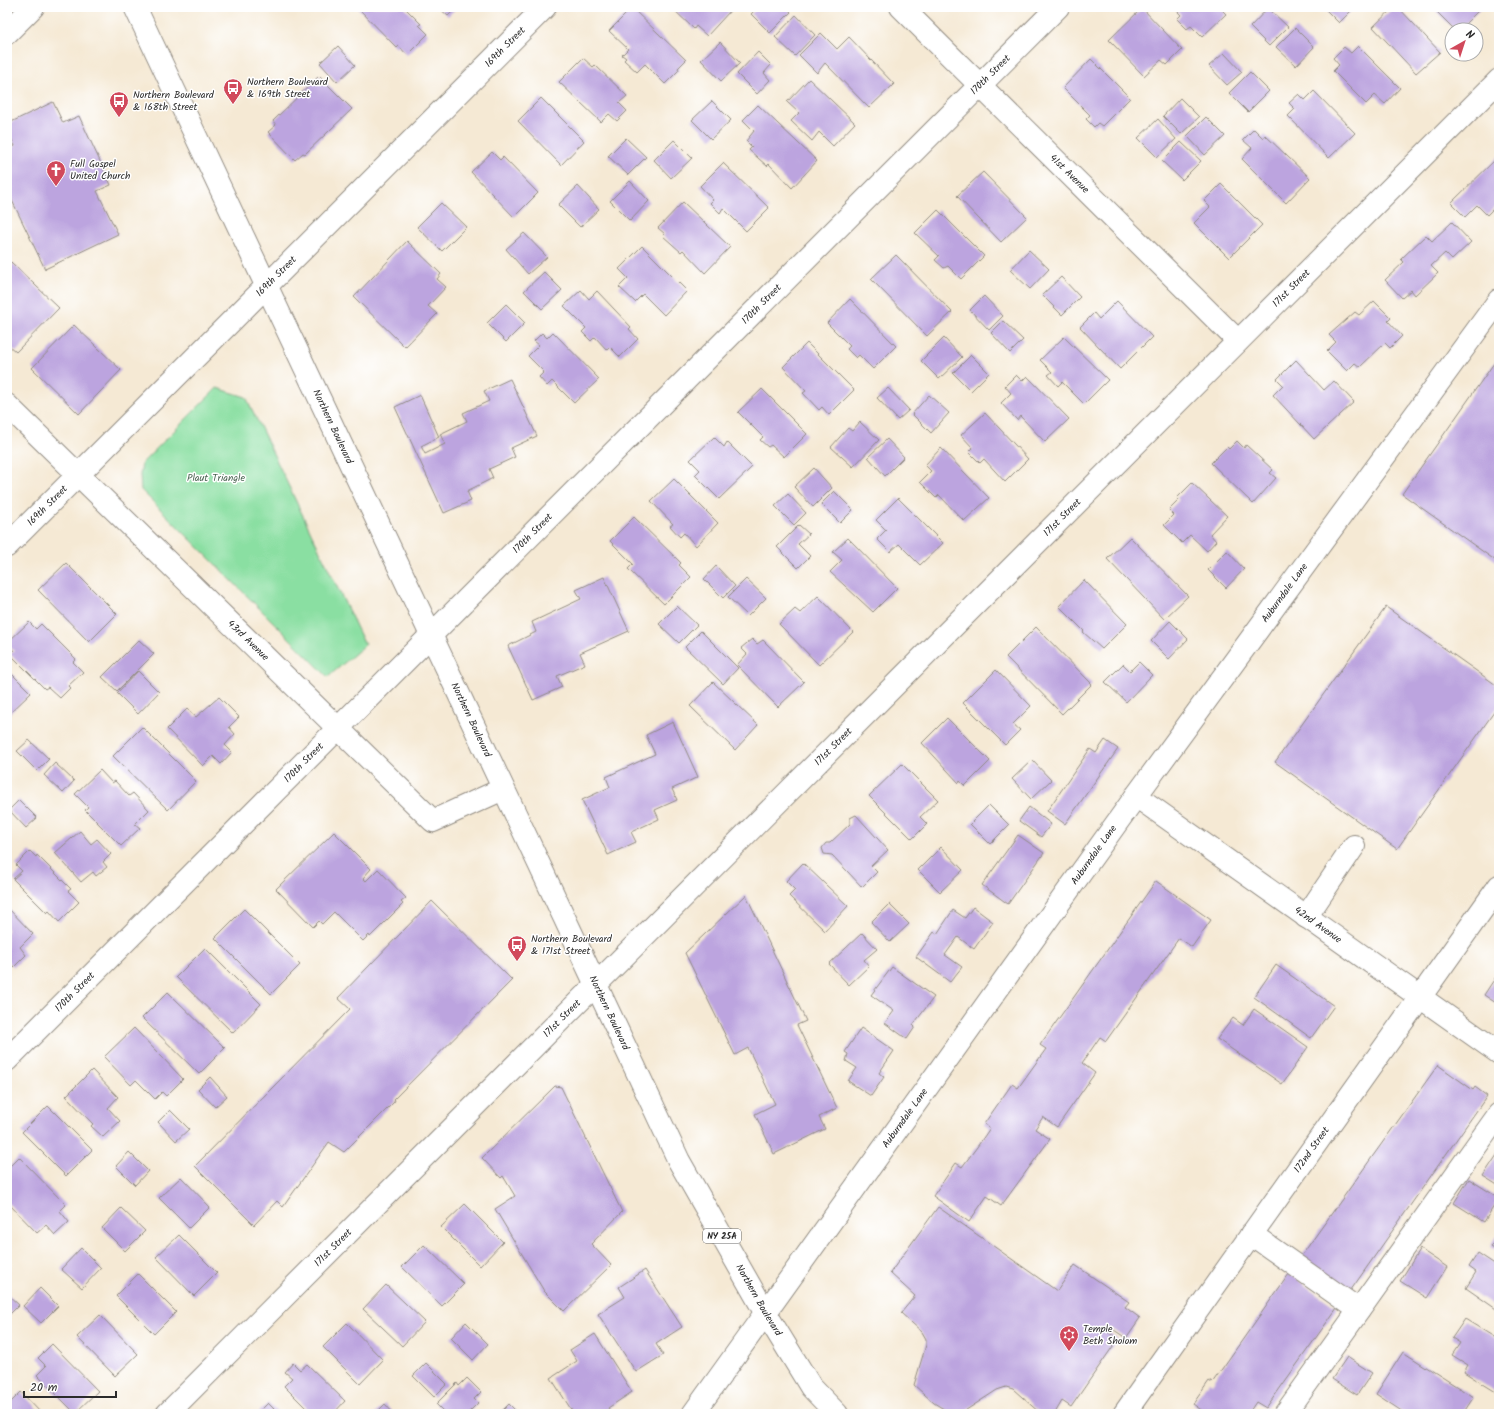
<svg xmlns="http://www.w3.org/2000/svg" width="1506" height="1421" viewBox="0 0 1506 1421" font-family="Kalam,sans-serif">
  <rect width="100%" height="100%" fill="#fff"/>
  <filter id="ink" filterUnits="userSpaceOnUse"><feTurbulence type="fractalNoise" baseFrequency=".025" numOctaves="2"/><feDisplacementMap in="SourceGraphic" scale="8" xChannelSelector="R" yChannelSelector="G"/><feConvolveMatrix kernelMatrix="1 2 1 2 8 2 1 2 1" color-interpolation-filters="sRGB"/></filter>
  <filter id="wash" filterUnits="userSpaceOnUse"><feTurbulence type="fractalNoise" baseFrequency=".012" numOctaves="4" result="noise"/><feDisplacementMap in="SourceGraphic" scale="16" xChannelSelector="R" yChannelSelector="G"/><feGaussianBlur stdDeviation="0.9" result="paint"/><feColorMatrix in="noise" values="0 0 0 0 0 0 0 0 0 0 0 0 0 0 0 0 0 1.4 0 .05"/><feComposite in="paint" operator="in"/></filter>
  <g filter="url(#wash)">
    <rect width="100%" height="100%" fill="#f5e9d4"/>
    <path fill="#8adfa2" stroke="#5a8566" d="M217,388l29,9 119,248 -37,32 -187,-187 -1,-15 2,-12z"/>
    <g id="blocks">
      <path fill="#bca4df" d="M357,7h47l17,17 -2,1 9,9 -21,21 -8,-9 -2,2z
        M438,7h19l-9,9z
        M671,7h55l4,4 -23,25 -11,-10 -2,3z
        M758,7h28l5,5 -21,21 -19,-19z
        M1173,7h46l7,7 -24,23 -11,-11 -4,3 -10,-10 4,-4z
        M1323,7h32l-16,16z
        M1394,7h4l42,45 -24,21 -43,-46z
        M1432,7h50l-23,23h-4z
        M632,8l54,52 -8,8 1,2 -14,14 -20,-20 -8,8 -13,-12 2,-2 -4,-3 6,-6 -19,-18z
        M1142,8l40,42 -15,15 -6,-5 -17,16 -35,-36z
        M1268,8l20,19 -19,19 -19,-19z
        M796,15l19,20 -20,21 -20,-19z
        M1295,28l19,19 -18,19 -20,-19z
        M821,33l16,16 12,-12 45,47 -25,24 -44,-45 -8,10 -18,-18z
        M720,42l20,21 -19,18 -20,-21z
        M338,46l17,19 -18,17 -17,-19z
        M1358,46l42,42 -15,16 -10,-9 -9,9 -33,-33 6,-6 -6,-7 11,-11 7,6z
        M758,52l13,13 -7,8 6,7 -13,14 -20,-20z
        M1224,53l18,19 -15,13 -18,-19z
        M583,58l10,9 2,-2 32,31 -8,7 8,8 -10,10 -8,-7 -8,8 -42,-40z
        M1091,59l39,39 -28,28 -4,-3 -4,4 -8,-8 4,-4 -27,-27z
        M1250,72l19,19 -21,21 -19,-19z
        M319,76l33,33 -47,45 -2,-1 -8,7 -27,-28 8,-7 -3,-4z
        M809,79l46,44 -22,23 -14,-14 -7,9 -21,-20 8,-8 -12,-11z
        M1314,91l41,42 -26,25 -41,-42 7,-7 -6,-6 10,-9 6,6z
        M541,98l43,43 -23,24 -43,-44z
        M1180,98l19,19 -18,17 -18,-18z
        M712,101l19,19 -20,19 -19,-19z
        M53,102l10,21 16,-7 32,69 -14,6 21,43 -73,35 -38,-79v-40l8,-4 -8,-16v-6z
        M758,105l59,56 -25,27 -23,-24 -2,2 -18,-16 3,-3 -6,-6 8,-10 -11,-11z
        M1206,117l19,19 -20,19 -18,-19z
        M1158,119l18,20 -19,18 -19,-19z
        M1254,129l9,9 2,-3 45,43 -24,25 -44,-44 10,-11 -9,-8z
        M626,138l20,19 -18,18 -20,-19z
        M674,140l18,18 -21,20 -17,-18z
        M1181,142l20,19 -19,19 -20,-19z
        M492,152l8,8 3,-3 35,36 -24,24 -43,-45z
        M1499,156v47l-12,12 -10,-10 -12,12 -14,-14z
        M723,163l46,45 -23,23 -23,-23 -3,5 -10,-10 3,-3 -13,-14z
        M983,172l44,45 -26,25 -44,-46z
        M630,181l19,20 -19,20 -20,-20z
        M1221,184l41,41 -33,33 -35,-35 16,-16 -6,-6z
        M578,186l21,23 -19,18 -22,-22z
        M683,202l47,45 -25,26 -22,-23 -2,2 -18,-16 2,-2 -7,-6z
        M441,203l25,24 -24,24 -25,-24z
        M938,210l46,46 -23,23 -13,-13 -4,2 -9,-8 4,-4 -24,-23z
        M1452,222l19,20 -19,18 -7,-7 -14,13 7,7 -23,22 -4,-5 -9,8 -17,-18 19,-18 -3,-3 25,-24 6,6z
        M524,233l23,24 -19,17 -22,-25z
        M407,241l34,33 -4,5 9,8 -18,19 9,8 -32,33 -51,-50z
        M642,246l45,45 -23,24 -21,-21 -8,8 -16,-15 9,-9 -9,-9z
        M1029,250l20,19 -19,20 -20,-19z
        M896,255l56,57 -25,24 -56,-57z
        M11,262l48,46 -43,44 -9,-8v-77z
        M544,272l18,18 -20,19 -18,-18z
        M1061,277l19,20 -18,18 -20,-20z
        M581,290l8,9 8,-8 34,36 -2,2 9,10 -18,18 -10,-10 -3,3 -12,-13 -4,4 -9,-9 4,-4 -22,-22z
        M984,296l19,20 -14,14 -19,-20z
        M850,299l46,47 -23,23 -14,-14 -3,3 -9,-9 3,-3 -23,-23z
        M1117,301l35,36 -32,32 -40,-42 14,-14 5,6z
        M1374,301l17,17 -3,3 14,15 -12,12 -5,-5 -25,24 -5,-4 -8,8 -20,-20 9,-9 -7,-7 26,-23 4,3z
        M506,304l19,19 -19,19 -19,-19z
        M1003,321l20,19 -13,13 -19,-20z
        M74,325l47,45 -42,44 -47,-46z
        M553,332l46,47 -25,24 -22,-22 -5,5 -8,-9 5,-5 -16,-16 11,-11 -5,-4 8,-8 5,5z
        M1064,337l44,43 -24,24 -22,-22 -4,4 -10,-11 4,-3 -12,-12z
        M944,338l18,19 -23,22 -18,-18z
        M807,343l47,47 -25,25 -7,-8 -3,3 -16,-17 3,-2 -23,-24z
        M971,355l18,18 -18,18 -18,-18z
        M1499,356v207l-97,-69z
        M1296,360l28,30 10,-9 20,21 -40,37 -41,-44 10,-10 -6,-6z
        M1016,375l6,6 5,-5 42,43 -24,23 -25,-26 -3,4 -16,-17 10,-10 -6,-7z
        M510,379l27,57 -26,12 4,9 -26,12 4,9 -26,13 4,10 -27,12 -49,-106 25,-12 19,42 -18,9 4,8 20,-10 -5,-10 27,-13 -4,-8 26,-12 -5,-10z
        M888,388l21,22 -11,10 -21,-22z
        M762,389l45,45 -23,23 -13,-12 -3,2 -8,-7 3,-3 -25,-25z
        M929,395l20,18 -18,20 -19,-19z
        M985,413l43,46 -23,23 -21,-23 -4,4 -11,-11 4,-4 -12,-13z
        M860,422l19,18 -26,27 -22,-20 17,-19 4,3z
        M714,437l10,10 3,-5 25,25 -33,32 -24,-24 5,-5 -10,-10z
        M887,439l17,18 -19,19 -17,-19z
        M1237,441l7,7 2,-3 27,25 -3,3 6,5 -23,26 -42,-41 16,-16 2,2z
        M941,448l48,50 -25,23 -25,-26 -3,3 -16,-16 11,-11 -6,-6z
        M814,468l18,20 -19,19 -19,-20z
        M674,479l44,44 -22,23 -12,-13 -4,4 -10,-11 3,-2 -22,-23z
        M1192,483l35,33 -17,18 6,7 -9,10 -17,-16 -8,8 -18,-18 10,-10 -5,-5 10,-10 -2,-2z
        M834,491l19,19 -13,13 -19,-19z
        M788,494l18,19 -12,12 -19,-19z
        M898,498l45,45 -23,22 -21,-21 -9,8 -13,-13 9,-9 -10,-10z
        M634,517l47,46 -2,2 12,12 -27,27 -36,-35 5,-5 -23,-23z
        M799,525l10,9 -11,10 12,12 -12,12 -21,-21z
        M1130,537l58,59 -24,23 -57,-60z
        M848,538l49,50 -24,24 -43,-40 12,-12 -9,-8z
        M1227,551l17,18 -18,19 -18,-18z
        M66,563l51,51 -28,28 -51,-52z
        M716,566l19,20 -12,12 -19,-19z
        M604,577l25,54 -49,22 5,11 -28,12 5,11 -29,13 -25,-54 28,-14 -4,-10 49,-23 -5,-9z
        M746,579l20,19 -18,18 -20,-19z
        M1084,580l43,44 -25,25 -19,-17 1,-1 -25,-25z
        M818,596l35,36 -34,33 -40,-41 16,-15 5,4z
        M677,606l20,19 -18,18 -20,-19z
        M1386,607l113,80v18l-102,144 -122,-87z
        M1170,621l18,18 -19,20 -18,-18z
        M29,622l7,7 5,-5 35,35 -3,3 10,10 -15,14 2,2 -10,10 -12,-11 -3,2 -35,-35 4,-3 -7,-8z
        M1036,627l56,57 -30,30 -56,-57z
        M701,631l37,37 -15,16 -38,-37z
        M752,639l5,5 6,-4 41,42 -26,25 -41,-42 10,-11 -6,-6z
        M139,640l15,14 -37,37 -15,-14z
        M1139,662l13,13 -26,27 -21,-20 18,-18 7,7z
        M7,669l24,24 -24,23z
        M996,670l35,36 -18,18 7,6 -15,15 -42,-42z
        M138,671l21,21 -21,22 -21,-21z
        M713,682l45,43 -23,25 -45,-44z
        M219,697l20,20 -10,10 6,7 -10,11 7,7 -11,12 -8,-8 -10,10 -36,-37 20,-20 9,8z
        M947,718l43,43 -25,25 -5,-5 -1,2 -37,-40z
        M673,722l25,55 -26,12 5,11 -22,10 4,9 -28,13 5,10 -28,13 -26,-55 28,-13 -4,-10 49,-23 -9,-19z
        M142,727l54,54 -28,29 -55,-54z
        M29,740l20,19 -12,12 -20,-20z
        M1105,740l13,9 -53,75 -18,-13 43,-62 6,4z
        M1032,760l19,20 -20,19 -19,-20z
        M55,763l19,18 -11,12 -19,-18z
        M902,764l36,36 -18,17 7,7 -15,15 -43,-43z
        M100,770l12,13 3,-2 14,15 4,-3 16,17 -14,14 5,4 -19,18 -36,-36 3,-3 -13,-13z
        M19,800l18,18 -11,10 -17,-18z
        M989,805l20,20 -19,19 -20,-20z
        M1029,807l22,17 -10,13 -22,-16z
        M856,815l32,35 -17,16 6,6 -15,15 -30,-32 -8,-1 -2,-6 4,-5h4l20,-19v-6z
        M80,831l11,13 6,-5 14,15 -8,8 4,5 -11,9 -3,-4 -12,10 -26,-29z
        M334,832l37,37 -8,9 3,3 12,-12 28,29 -5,4 2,2 -33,33 -1,-2 -6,6 -29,-29 -12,12 -3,-3 -6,6 -37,-38z
        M1018,835l26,18 -36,51 -26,-19z
        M941,847l22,23 -23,22 -22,-22z
        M30,851l6,6 1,-2 34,34 -3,2 11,11 -20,20 -10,-11 -2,2 -34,-34 9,-8 -6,-6z
        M803,863l45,43 -23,25 -36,-35 6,-6 -9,-9z
        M1156,881l55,39 -19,27 -13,-9 -73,103 -6,-4 -18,26 13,10 -38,54 -14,-10 -8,12 15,10 -49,67 -14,-10 -18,26 -36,-26 23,-33 6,4 15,-20 13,-19 -6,-4 28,-40 6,4 15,-21 13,-18 -6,-4z
        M746,895l60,126 -9,4 40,83 -18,9 6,12 -51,25 -19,-40 20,-10 -27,-56 -13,7 -50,-102z
        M432,901l80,79 -118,119 1,1 -1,2 -50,50 -15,-10 -46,65 -6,-6 -23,24 -59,-59 155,-157 -12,-11z
        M889,904l20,20 -19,18 -19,-20z
        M7,907l26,27 -13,13 6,8 -12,12 -7,-7z
        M973,907l20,15 -19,27 -16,-12 -13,18 17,12 -12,15 -34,-25 18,-25 3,2 16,-24 12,8z
        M244,909l56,56 -29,29 -56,-56z
        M862,933l15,16 -13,11 5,6 -20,19 -20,-21z
        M205,948l56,56 -28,29 -57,-56z
        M1276,965l58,41 -23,32 -57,-41z
        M892,967l42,30 -21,28 2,2 -8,12 -22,-16 9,-12 -23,-16z
        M1499,972v33l-15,-10z
        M168,992l57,56 -26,26 -57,-56z
        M1254,1009l54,38 -26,37 -65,-45 16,-21 10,7z
        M134,1028l49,51 -17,17 -4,-4 -7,7 -19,-19 -5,5 -27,-28z
        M861,1028l33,23 -15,22 5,4 -13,19 -23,-15 9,-13 -11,-7 2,-7 -3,-2z
        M1438,1065l35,25 2,-3 12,9 -141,201 -49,-35z
        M92,1070l26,27 -10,11 12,13 -17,16 -12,-11 2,-2 -27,-28z
        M210,1077l17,19 -12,11 -17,-18z
        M555,1086l6,1 61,125 -31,32 20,21 -47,46 -20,-20 -49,-82 20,-13 -12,-20 -2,2 -19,-20z
        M48,1106l44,44 -26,26 -44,-44z
        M170,1110l19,19 -13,12 -18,-19z
        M129,1152l19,19 -13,14 -19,-19z
        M1499,1152v34l-16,-10z
        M19,1157l47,48 -6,6 9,11 -14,13 -9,-10 -9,8 -30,-31v-33z
        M181,1177l29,30 -21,21 -30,-30z
        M1469,1179l30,19 -15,24 -30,-19z
        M465,1204l38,38 -23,24 -39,-39z
        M938,1207l119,84 18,-26 54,37 -4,5 15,11 -14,20 -15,-10 -3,4 10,7 -47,68 -9,-6 -7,12 -14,1 -28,-25 -7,-2 -9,3 -37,24h-8l-18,-11 -20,-18 12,-40v-6l-4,-7 -21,-19 14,-17 -25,-23z
        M121,1208l24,23 -20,20 -23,-23z
        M1499,1234v18l-8,-5z
        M179,1235l38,38 -23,23 -38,-39z
        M424,1245l40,39 -22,22 -40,-39z
        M81,1248l20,20 -19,20 -21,-19z
        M1420,1249l27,18 -20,31 -27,-17z
        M1478,1253l21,14v44l-33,-23 10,-16 -7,-5z
        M645,1270l37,57 -26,17 7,11 -27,17 -38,-58 27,-17 -6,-10z
        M138,1274l38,38 -22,22 -38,-38z
        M1289,1274l48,34 -71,100 -10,-6 -6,9 5,3h-48l-14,-10 16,-23 3,2z
        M386,1285l39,37 -23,24 -39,-37z
        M40,1288l18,18 -17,17 -18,-17z
        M7,1294l12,11 -12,12z
        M100,1315l38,39 -23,22 -38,-39z
        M1465,1319l34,21v47l-3,5 -32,-20 4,-7 -16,-10 8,-12 -8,-5z
        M466,1322l22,22 -15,16 -22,-22z
        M347,1323l36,37 -23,24 -37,-37z
        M595,1334l37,58 -24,16 4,6h-38l-23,-36 26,-17 -7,-11z
        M52,1344l46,47 -23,22 -38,-38 9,-9 -8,-8z
        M1403,1352l70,45 -11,17h-56l-30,-20z
        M1347,1357l25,16 -15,22 -25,-16z
        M293,1363l7,7 7,-6 38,37 -12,13h-21l-28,-28 8,-8 -7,-6z
        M426,1363l21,21 -13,13 -21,-21z
        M467,1378l14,14 -7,7 4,4 -11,11h-21l-10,-10 21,-21 2,3z
        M21,1392l21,22h-35v-8z
        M268,1403l11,11h-22z
        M385,1404l9,10h-19z
        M509,1404l10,10h-20z"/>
    </g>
  </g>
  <g filter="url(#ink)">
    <use href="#blocks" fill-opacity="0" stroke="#908a80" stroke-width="1"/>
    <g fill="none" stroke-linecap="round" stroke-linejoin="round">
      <defs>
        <g id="minor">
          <path id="s1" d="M901,7l337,334"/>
          <path d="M7,33l26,-26"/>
          <path id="s2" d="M7,405l426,416 70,-32"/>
          <path id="s3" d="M7,546l538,-539"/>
          <path id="s4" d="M1136,796l363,257"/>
          <path d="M1306,917l48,-71"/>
          <path id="s5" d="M7,1060l1051,-1053"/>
          <path d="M1251,1234l108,76"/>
          <path id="s6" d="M167,1414l1332,-1334"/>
          <path id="s7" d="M693,1414l443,-618 363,-496"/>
          <path id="s8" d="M1124,1414l375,-528"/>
          <path d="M1285,1414l214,-300"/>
        </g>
        <g id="major">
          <path id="s9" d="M135,7l544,1154 86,151 46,75 26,27"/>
        </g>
      </defs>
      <use href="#minor" stroke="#908a80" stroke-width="24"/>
      <use href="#major" stroke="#908a80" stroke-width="24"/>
      <use href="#minor" stroke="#fff" stroke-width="22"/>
      <use href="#major" stroke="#fff" stroke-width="22"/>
    </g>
  </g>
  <defs>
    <symbol id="bus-pin" viewBox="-11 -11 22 30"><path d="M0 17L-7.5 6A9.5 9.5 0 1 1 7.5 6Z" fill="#d1495b" stroke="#fff"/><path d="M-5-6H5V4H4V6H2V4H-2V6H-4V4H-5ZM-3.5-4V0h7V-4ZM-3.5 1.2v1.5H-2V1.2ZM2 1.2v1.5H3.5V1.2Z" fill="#fff"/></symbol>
    <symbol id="church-pin" viewBox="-11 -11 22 30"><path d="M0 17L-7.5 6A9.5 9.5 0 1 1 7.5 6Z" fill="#d1495b" stroke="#fff"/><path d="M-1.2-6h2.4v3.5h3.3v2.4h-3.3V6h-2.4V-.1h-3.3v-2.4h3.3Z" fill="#fff"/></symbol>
    <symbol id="synagogue-pin" viewBox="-11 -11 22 30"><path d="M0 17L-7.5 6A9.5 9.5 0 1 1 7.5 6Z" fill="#d1495b" stroke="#fff"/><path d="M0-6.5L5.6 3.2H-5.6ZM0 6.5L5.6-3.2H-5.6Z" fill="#fff"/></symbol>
  </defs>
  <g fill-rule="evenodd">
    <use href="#bus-pin" x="222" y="77" width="22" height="30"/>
    <use href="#bus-pin" x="108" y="90" width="22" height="30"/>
    <use href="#church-pin" x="45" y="159" width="22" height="30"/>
    <use href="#bus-pin" x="506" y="934" width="22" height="30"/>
    <use href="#synagogue-pin" x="1058" y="1324" width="22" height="30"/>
  </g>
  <g text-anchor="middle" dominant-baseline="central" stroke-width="3" stroke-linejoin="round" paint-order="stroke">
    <rect fill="#fff" stroke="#6b6b6b" stroke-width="1" x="703" y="1229" width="38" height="14" rx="3"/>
    <g font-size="9" font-weight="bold" fill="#2b2b2b">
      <text x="722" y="1236">NY 25A</text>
    </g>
    <g font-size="10" fill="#2b2b2b" stroke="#fff">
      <text stroke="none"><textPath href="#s3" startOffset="705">169th Street</textPath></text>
      <text stroke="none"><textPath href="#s5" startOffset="1392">170th Street</textPath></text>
      <text stroke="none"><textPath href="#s1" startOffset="237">41st Avenue</textPath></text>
      <text stroke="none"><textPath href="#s3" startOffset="381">169th Street</textPath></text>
      <text stroke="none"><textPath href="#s6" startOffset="1591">171st Street</textPath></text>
      <text stroke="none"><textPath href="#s5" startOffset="1068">170th Street</textPath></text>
      <text stroke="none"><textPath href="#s9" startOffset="464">Northern Boulevard</textPath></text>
      <text stroke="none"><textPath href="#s3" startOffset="57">169th Street</textPath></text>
      <text stroke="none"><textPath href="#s6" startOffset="1267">171st Street</textPath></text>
      <text stroke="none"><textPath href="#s5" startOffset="744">170th Street</textPath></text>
      <text stroke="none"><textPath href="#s7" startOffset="1012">Auburndale Lane</textPath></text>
      <text stroke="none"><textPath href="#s2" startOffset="337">43rd Avenue</textPath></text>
      <text stroke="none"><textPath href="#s9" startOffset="788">Northern Boulevard</textPath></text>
      <text stroke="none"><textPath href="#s6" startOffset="943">171st Street</textPath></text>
      <text stroke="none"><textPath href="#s5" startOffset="420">170th Street</textPath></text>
      <text stroke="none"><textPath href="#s7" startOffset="688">Auburndale Lane</textPath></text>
      <text stroke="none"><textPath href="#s4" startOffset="223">42nd Avenue</textPath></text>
      <text stroke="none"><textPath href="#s5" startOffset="96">170th Street</textPath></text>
      <text stroke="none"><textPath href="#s9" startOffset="1112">Northern Boulevard</textPath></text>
      <text stroke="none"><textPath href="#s6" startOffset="559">171st Street</textPath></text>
      <text stroke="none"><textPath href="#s7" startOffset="364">Auburndale Lane</textPath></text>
      <text stroke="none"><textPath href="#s8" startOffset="324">172nd Street</textPath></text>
      <text stroke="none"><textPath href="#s6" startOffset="235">171st Street</textPath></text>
      <text stroke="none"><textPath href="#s9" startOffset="1436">Northern Boulevard</textPath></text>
    </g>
    <g font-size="10" fill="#2b2b2b" stroke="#fff" text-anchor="start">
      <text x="247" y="82">Northern Boulevard<tspan x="247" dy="12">&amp; 169th Street</tspan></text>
      <text x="133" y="95">Northern Boulevard<tspan x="133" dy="12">&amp; 168th Street</tspan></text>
      <text x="70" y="164">Full Gospel<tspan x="70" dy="12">United Church</tspan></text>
      <text x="531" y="939">Northern Boulevard<tspan x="531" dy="12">&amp; 171st Street</tspan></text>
      <text x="1083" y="1329">Temple<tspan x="1083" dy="12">Beth Sholom</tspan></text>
    </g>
    <g font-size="10" fill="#48614f" stroke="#fff">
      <text x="216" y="478">Plaut Triangle</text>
    </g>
  </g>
  <rect width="1506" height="1421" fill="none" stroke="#fff" stroke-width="24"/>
  <g transform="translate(1464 42) rotate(39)"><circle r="19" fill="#ffffff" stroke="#aaaaaa"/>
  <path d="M0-3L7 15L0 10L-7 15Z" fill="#d1495b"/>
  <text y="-6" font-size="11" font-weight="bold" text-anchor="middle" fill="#2b2b2b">N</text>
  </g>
  <path d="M24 1391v6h92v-6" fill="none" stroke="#2b2b2b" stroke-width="2"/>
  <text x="30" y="1391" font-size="12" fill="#2b2b2b" stroke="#ffffff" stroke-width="3" paint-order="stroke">20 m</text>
</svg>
